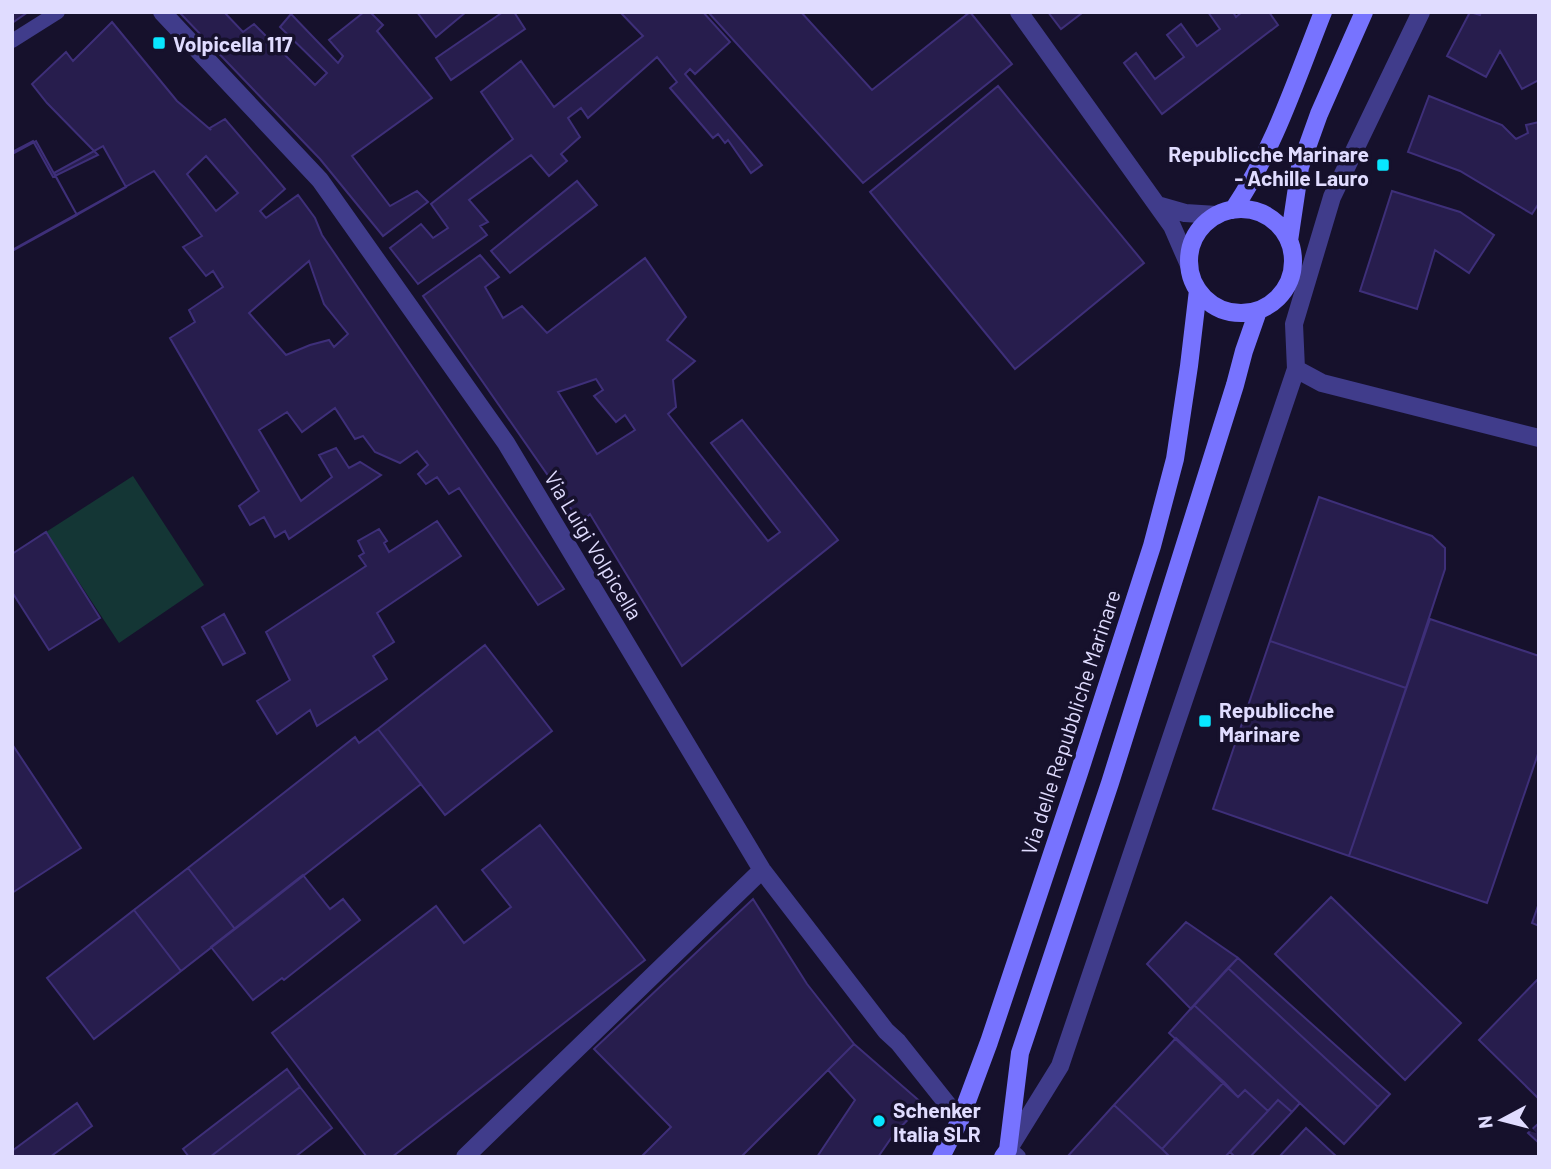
<svg xmlns="http://www.w3.org/2000/svg" width="1551" height="1169" viewBox="0 0 1551 1169" font-family="Barlow,sans-serif">
  <rect width="100%" height="100%" fill="#16112c"/>
  <path fill="#143635" d="M133,476l71,109 -85,58 -73,-111z"/>
  <path fill="#271d4d" stroke="#3e2f79" stroke-width="2" fill-rule="evenodd" d="M12,12h16l-16,11z
    M179,12h45l19,20 11,-8 61,61 12,-12 -47,-46 11,-13 47,49 5,-7 -14,-16 35,-28h6l13,13 -6,6 55,67 -80,58 38,50 27,-15 11,11 -45,34 -63,-77z
    M417,12h49l-30,25z
    M503,12h11l11,17 -74,51 -15,-22z
    M620,12h83l27,30 -35,32 -5,-5 -5,5 77,91 -11,8 -23,-33 -3,3 -7,-9 -5,4 -43,-50 7,-6 -20,-25 -69,61 -7,-10 -13,10 12,19 -19,17 6,7 -18,15 -18,-21 -62,45 19,22 -8,4 7,9 -69,49 -28,-36 31,-24 12,14 15,-10 -17,-24 82,-65 -32,-47 40,-31 33,46 89,-71z
    M708,12h93l71,78 98,-78 42,52 -149,119z
    M1048,12h34v1l-21,16z
    M1208,12h25l3,5 6,-5h27l9,13 -116,89 -38,-51 12,-10 19,26 29,-22 -17,-22 14,-11 16,22 23,-17z
    M1470,12l10,3 1,-3h56l2,4v64l-17,9 -22,-38 -14,26 -39,-21z
    M112,22l65,79 34,29 -1,-2 15,-9 60,70 -25,22 6,7 32,-23 17,23 7,17 242,354 -26,16 -79,-117 -10,6 -12,-17 -11,7 -8,-10 10,-9 -11,-14 -17,12 -25,-11 -12,-16 -8,3 -20,-31 -33,24 -15,-20 -28,18 42,71 31,-24 -13,-22 17,-7 13,20 11,-6 21,13 -92,64 -4,-8 -10,6 -11,-20 -14,8 -11,-19 20,-15 -89,-153 25,-16 -6,-12 34,-23 -10,-16 -7,5 -23,-29 19,-11 -48,-65 -142,79v-98l21,-11 20,36 45,-22 -51,-52 -15,-19 34,-32 7,9zM206,156l32,37 -22,18 -29,-37zM309,261l15,43 24,30 -14,13 -5,-7 -19,5 -24,10 -37,-42z
    M998,86l146,177 -129,106 -145,-177z
    M1429,96l73,29 14,14 12,-6 -2,-8 13,-3v81l-7,11 -72,-43 -52,-19z
    M36,141l41,74 -65,36v-97z
    M103,146l23,41 -49,28 -23,-42z
    M577,181l20,24 -87,68 -19,-22z
    M1392,191l68,21 34,23 -25,38 -34,-23 -18,59 -57,-18z
    M480,255l19,22 -14,10 18,31 19,-12 25,27 98,-75 41,59 -19,23 28,21 -22,19 3,27 -8,7 100,127 12,-9 -69,-89 31,-23 96,120 -156,126 -92,-152 -9,9 -158,-227zM596,379l7,11 -9,6 22,26 9,-7 10,15 -38,24 -39,-62z
    M1319,497l113,39 13,12v21l-39,119 -136,-47z
    M437,521l24,35 -84,57 17,29 -21,14 14,23 -70,47 -7,-16 -33,24 -20,-33 33,-21 -24,-48 100,-66 -7,-10 5,-3 -6,-12 21,-12 8,12 -3,2 5,9z
    M46,532l54,86 -51,32 -37,-58v-38z
    M224,614l21,39 -22,12 -21,-38z
    M1430,619l109,37v95l-52,152 -138,-47z
    M1270,641l136,47 -57,168 -136,-47z
    M485,645l67,86 -107,84 -67,-86z
    M378,729l43,55 -186,145 -47,-61 167,-131 4,6z
    M12,744l69,104 -69,45z
    M540,825l105,135 -253,197h-25l-95,-124 164,-127 28,37 47,-36 -29,-37z
    M188,868l47,61 -54,42 -47,-61z
    M303,875l27,34 13,-10 17,21 -76,60 -2,-2 -29,22 -42,-53z
    M1331,897l130,126 -56,57 -130,-126z
    M753,899l54,85 47,60 -113,113h-100l30,-30 -77,-78z
    M1539,903v23l-7,-3z
    M134,910l47,61 -87,68 -47,-61z
    M1186,922l52,36 -47,51 -44,-45z
    M1238,958l152,136 -12,13 -150,-139z
    M1228,968l150,139 -34,37 -150,-139z
    M1539,978v121l-60,-59z
    M1194,1005l106,98 -8,9 -14,-12 -10,11 -23,-21 -7,7 -69,-64z
    M1176,1038l48,44 -62,67 -48,-44z
    M854,1044l69,60 -29,30 -16,23h-61l38,-57 -27,-30z
    M287,1069l13,18 -90,70h-21l-6,-8z
    M1224,1082l14,15 7,-7 23,21 -43,46h-55l-8,-8z
    M300,1087l32,41 -37,29h-85z
    M1278,1100l14,12 -42,45h-15l-5,-5z
    M77,1103l15,23 -42,31h-38v-6z
    M1114,1105l48,44 8,8h-103z
    M1539,1123v20l-11,-10z
    M1306,1128l31,29h-58z"/>
  <g fill="none" stroke-linecap="round" stroke-linejoin="round">
    <path stroke="#403c8b" stroke-width="14" d="M12,41l46,-29"/>
    <path stroke="#403c8b" stroke-width="18" d="M162,12l158,168 186,263 256,427 124,161 12,11 62,78
      M1019,12l153,214 17,39
      M1157,205l28,8 32,2
      M1296,369l26,14 217,55
      M465,1157l297,-287
      M1017,1157l-9,-7 52,-84 236,-697 -2,-45 38,-127 89,-185"/>
    <path stroke="#7773ff" stroke-width="18" d="M1189 261a52 52 0 1 1 104 0a52 52 0 1 1-104 0Z
      M1233,210c41,-61 63,-130 90,-198
      M1289,241l11,-74 19,-53 45,-102
      M941,1157l19,-37 29,-78 90,-269 73,-227 23,-87 14,-93 9,-76
      M1003,1157l5,-7 12,-97 90,-270 125,-398 9,-34 14,-40"/>
  </g>
  <g fill="#08e6ff" stroke="#16112c" stroke-width="2.5">
    <rect x="152" y="36" width="14" height="14" rx="3.5"/>
    <rect x="1376" y="158" width="14" height="14" rx="3.5"/>
    <rect x="1198" y="714" width="14" height="14" rx="3.5"/>
    <circle cx="879" cy="1121" r="7"/>
  </g>
  <g text-anchor="middle" dominant-baseline="central" stroke-width="7" stroke-linejoin="round" paint-order="stroke">
    <g font-size="21" font-weight="bold" fill="#e0dcff" stroke="#16112c" text-anchor="start">
      <text x="173" y="43">Volpicella 117</text>
      <text x="1369" y="153" text-anchor="end">Republicche Marinare<tspan x="1369" dy="24">- Achille Lauro</tspan></text>
      <text x="1219" y="709">Republicche<tspan x="1219" dy="24">Marinare</tspan></text>
      <text x="893" y="1109">Schenker<tspan x="893" dy="24">Italia SLR</tspan></text>
    </g>
    <g font-size="21" fill="#e0dcff" stroke="#16112c">
      <text transform="translate(594 545) rotate(59)">Via Luigi Volpicella</text>
      <text transform="translate(1070 722) rotate(-72)">Via delle Repubbliche Marinare</text>
    </g>
  </g>
  <rect width="1551" height="1169" fill="none" stroke="#e0dcff" stroke-width="28"/>
  <g transform="translate(1502 1120) rotate(263)" stroke="#16112c" stroke-width="5" paint-order="stroke">
  <path d="M0-5L12 26L0 18L-12 26Z" fill="#e0dcff"/>
  <text y="-10" font-size="19" font-weight="bold" text-anchor="middle" fill="#e0dcff">N</text>
  </g>
</svg>
